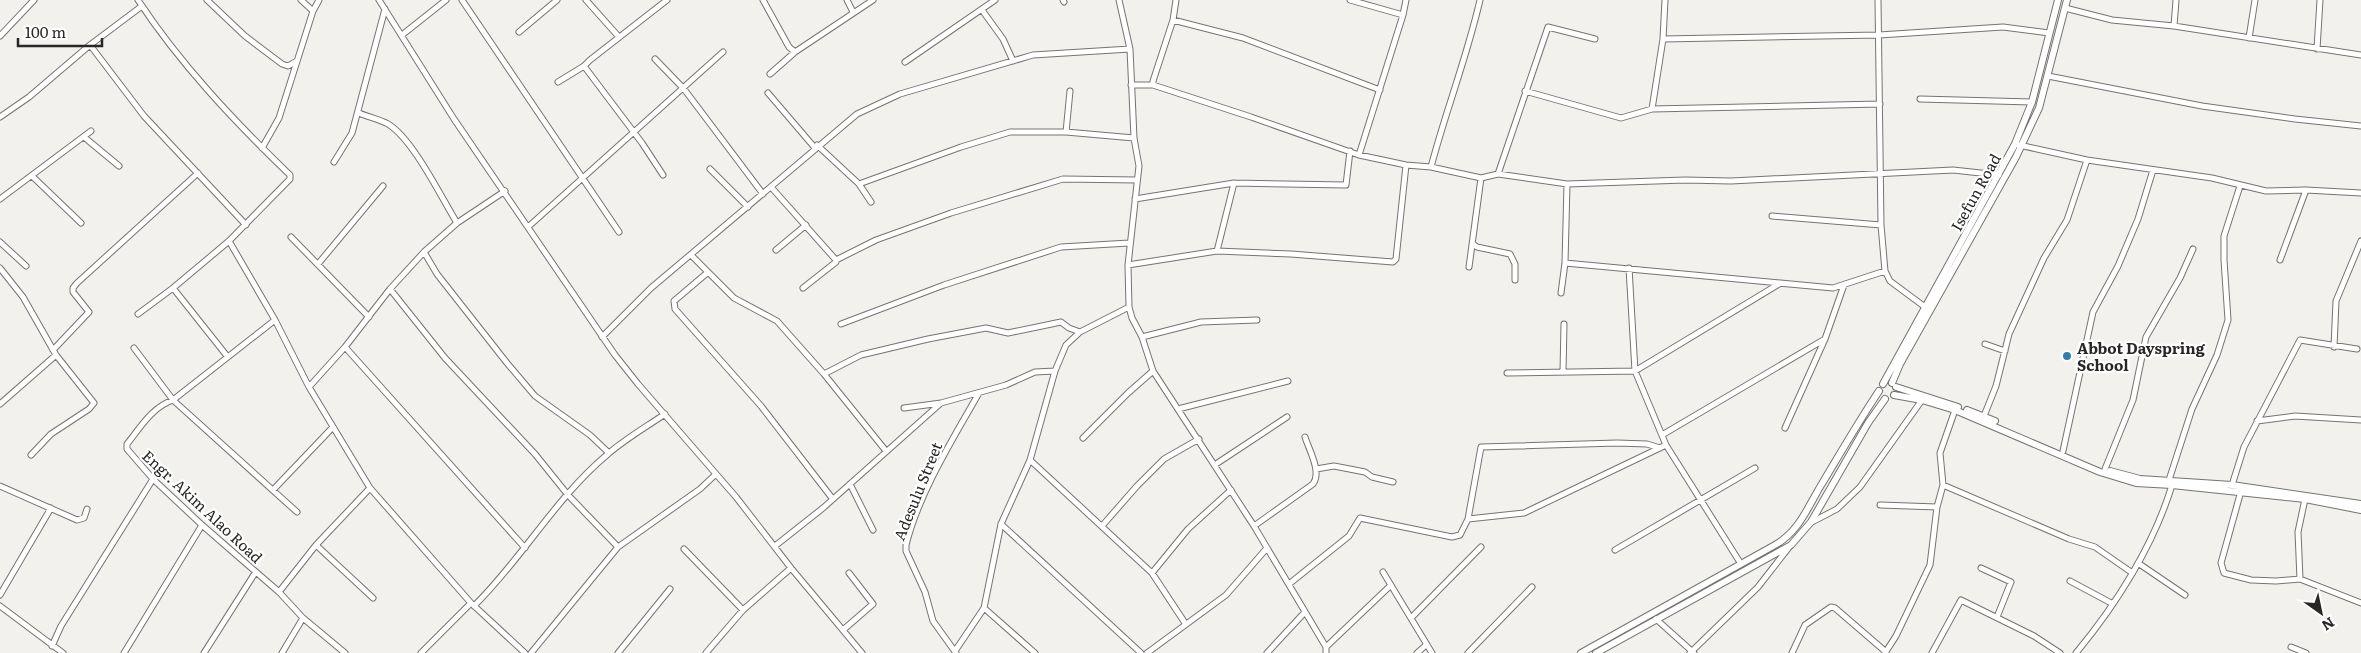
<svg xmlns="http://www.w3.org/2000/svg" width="2361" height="653" viewBox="0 0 2361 653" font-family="Literata,serif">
  <rect width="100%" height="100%" fill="#f2f1ee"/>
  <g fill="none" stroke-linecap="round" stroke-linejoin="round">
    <defs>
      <path id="minor" d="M138,0c42,64 97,122 152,175v4l-61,62 -56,47 -35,26
        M207,0l38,36 37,28 6,2 9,-5
        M301,0l12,11
        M379,0l75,119 161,236 23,29 98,113 55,71 71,85
        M462,0l157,232
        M586,0l33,37
        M763,0l26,47 6,5 78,-52
        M847,0l6,12
        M1063,0l1,2
        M1119,0l11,49 4,89 5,28 -11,99 1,42 3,11 10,19 11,34 101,155 72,121v6
        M1350,0l53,15
        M1878,0l3,225 4,46 5,10 35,26
        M2065,8l47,12 62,6 187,29
        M982,10l21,29 10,22
        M1173,20l70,18 137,52
        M2174,26l2,-26
        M519,32l38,-32
        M402,35l44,-35
        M0,36l34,-36
        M2249,38l6,-38
        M1663,39l216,-4 124,-8 46,6
        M90,45l54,71 102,109
        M2317,49l3,-49
        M655,59l29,30 79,105
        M905,62l90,-62
        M770,74l25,-22
        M2048,76l154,30 93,13 66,7
        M558,82l26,-16
        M1131,85h22l98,32 108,38 47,10 25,2 50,11 17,-4 69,10 118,-4 46,1 222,-11 46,5
        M1153,85v-4l20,-61 3,-20
        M1525,91l96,27 31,-9 228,-5
        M768,93l47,55
        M1920,99l112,3
        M1652,109l11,-70 2,-39
        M359,113c9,4 20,6 29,11 25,15 53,73 69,99
        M0,117l29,-20 61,-52 52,-39
        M1066,132l4,-41
        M84,137l35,29
        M817,145l42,39 12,18
        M2019,145l68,15 125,18 54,13 40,-1 55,3
        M262,148l17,-30 34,-107 6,-11
        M1359,155l44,-140 3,-15
        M334,162l18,-29 33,-124
        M1431,167c15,-57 36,-110 49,-167
        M710,169l38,38
        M1498,174l50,-147 47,12
        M663,175l-21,-32 -58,-77 6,-6 77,-60
        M32,176l49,47
        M859,184l102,-37 49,-15h56l68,6
        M771,187l65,73v2l-33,26
        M0,199l91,-68
        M1135,199l99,-16 112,2 4,-34
        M1772,216l109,9
        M528,227l195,-175
        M291,237l78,80
        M229,241l46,79 34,67 61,101 101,115 54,50
        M0,242l26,24
        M1473,244l4,3 33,7 5,10v16
        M776,250l30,-25
        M1217,251l17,-68
        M424,252l13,22 70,89 28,33 55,39 19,18
        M691,255l43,43 43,23 47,53 62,77
        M836,260l40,-20 75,-27 112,-34 74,1
        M2280,260l26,-70
        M1565,263l268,25 52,-17
        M318,264l65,-78
        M1128,265l89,-14 74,3 102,8 3,-3 10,-94
        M1469,267l12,-89
        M0,268l23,29 33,58 38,48 -5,6 -38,25 -20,21
        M1629,268l6,103 31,74 75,119
        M707,273l-33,28 1,8 86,97 71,92
        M173,288l54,68
        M390,289l55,69 90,96 33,41 50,52
        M1561,293l4,-30 2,-79
        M275,320l-102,80c-21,7 -33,28 -46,44v5l26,30 49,46 77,67 24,26 42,35
        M841,324l103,-39 117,-38 68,-4
        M602,337l49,-49 206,-174 43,-20 133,-39 97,-6
        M1142,337l59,-15 56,-2
        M1985,344l20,7
        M345,347l180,201
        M2334,347l2,-46 25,-60
        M134,348l39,52 124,112
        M53,350l36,-38 -16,-20v-4l4,-5 121,-110
        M1563,372l1,-48
        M1507,373l128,-2 144,-87
        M824,374l37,-19 67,-16 58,-11 22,5 53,-11 8,6 11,4
        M309,387l36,-40 45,-58 34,-37 33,-29 48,-32
        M0,404l56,-49
        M904,408l37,-5
        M1178,409l110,-28
        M1984,416l12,-30 13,-52 35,-76 23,-38 20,-60
        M2257,421l38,-5 66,4
        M1785,428l40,-89 19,-54
        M1662,435l163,-96
        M1083,438l45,-45 25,-22
        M2063,451l30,-139 25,-46 20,-47 15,-49
        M1030,460l122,113 33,50
        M1216,464l71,-47
        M1316,469l18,-3 31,6 7,5 21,5
        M2105,469l28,-69 13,-63 34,-59 13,-29
        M2169,480l23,-71 25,-54 11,-35 -4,-60v-24l16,-50
        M850,484l23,46
        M1943,485l126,54 26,8 36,25
        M2232,485l12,-38 56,-107 57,9
        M0,486l77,34 7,-2 3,-9
        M273,490l60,-63
        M2241,491l-20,72 3,10 27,7 25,1 24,-2 61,24
        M1880,505l57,2
        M1468,519l13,-72 136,-4 30,1 13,4
        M1812,522l25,-13 23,-22 62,-87
        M1001,524l140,129
        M1102,526l35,-40 27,-27 35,-20
        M1254,526l59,-42c9,-12 -4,-34 -8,-47
        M316,545l57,53
        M775,546l48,-38 118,-105 65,-18 29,-13 20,-1
        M684,549l59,61
        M1615,550l140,-82
        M2138,563l47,32
        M1981,568l30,14 -14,35
        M1383,572l49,81
        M1152,573l36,-44 43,-39
        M2300,579l-2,-47 7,-33
        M2070,581l43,23
        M1289,584l60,-48 11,-18 92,19 8,-2 8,-16 56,-6 142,-68
        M279,592l37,-47 54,-57
        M0,595l51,-87
        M0,606l63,47
        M474,606c48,-47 82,-109 134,-152 17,-15 38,-27 57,-40
        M984,608l51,45
        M1411,618l70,-71
        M1656,619l38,34
        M843,630l30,-26 -24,-31
        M52,646l9,-20 92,-147
        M1326,647l64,-61
        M2291,647l15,6
        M955,651l29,-43 17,-84 29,-64 25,-89 11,-26 14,-13 49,-25
        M124,653l78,-128
        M204,653l51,-80
        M282,653l21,-35
        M421,653l50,-50
        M531,653l87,-106 82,-58 16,-15
        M618,653l52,-64
        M706,653l37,-43 48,-42
        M956,653l-23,-32 -8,-29 -19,-41v-6c13,-52 46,-105 73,-152
        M1147,653l79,-58 41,-47
        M1267,653l38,-41
        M1417,653l9,-8
        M1468,653l64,-66
        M1690,653l68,-66 32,-41
        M1792,653l13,-28 26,-18 4,1 51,44
        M1885,653l11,-17 34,-71 7,-58 6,-22 -3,-32 15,-43
        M1932,653l29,-53 73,36 26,17
        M2076,653c40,-48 78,-108 96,-168"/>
      <path id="tertiary" d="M1892,383l8,-19 116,-207 23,-49 28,-108
        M1883,384l132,-240 17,-42 26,-102
        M1896,387l62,20
        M1894,395l28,5 33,10 145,62 36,11 36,2 133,14 56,11
        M1967,410l28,11
        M2110,471l30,8 92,6 129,19
        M1581,653l194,-108c25,-14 33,-39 48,-63 18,-30 36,-61 56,-91
        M1596,653l195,-108 20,-23 57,-99 17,-24"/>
    </defs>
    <use href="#minor" stroke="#757471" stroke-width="7"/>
    <use href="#tertiary" stroke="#757471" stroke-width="8"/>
    <use href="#minor" stroke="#fff" stroke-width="5"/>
    <use href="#tertiary" stroke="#fff" stroke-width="6"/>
  </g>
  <circle fill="#327db0" stroke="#fff" stroke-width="2" cx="2067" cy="356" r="5"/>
  <g text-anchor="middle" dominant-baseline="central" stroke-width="4.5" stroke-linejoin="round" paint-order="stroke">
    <g font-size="15" fill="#282726" stroke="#fff">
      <text transform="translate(1975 192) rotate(-61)">Isefun Road</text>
      <text transform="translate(917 491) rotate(-68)">Adesulu Street</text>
      <text transform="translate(203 506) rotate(43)">Engr. Akim Alao Road</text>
    </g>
    <g font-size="15" font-weight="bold" fill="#282726" stroke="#fff" text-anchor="start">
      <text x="2077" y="347">Abbot Dayspring<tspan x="2077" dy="17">School</tspan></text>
    </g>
  </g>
  <g transform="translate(2321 613) rotate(147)" stroke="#ffffff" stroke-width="4" paint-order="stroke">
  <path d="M0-4L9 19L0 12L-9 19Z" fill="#282726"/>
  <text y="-8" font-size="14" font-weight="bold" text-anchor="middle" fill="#282726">N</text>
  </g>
  <path d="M18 38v8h84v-8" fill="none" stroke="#282726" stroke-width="2.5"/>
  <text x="25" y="38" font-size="15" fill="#282726" stroke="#ffffff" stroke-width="4" paint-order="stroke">100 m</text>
</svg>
